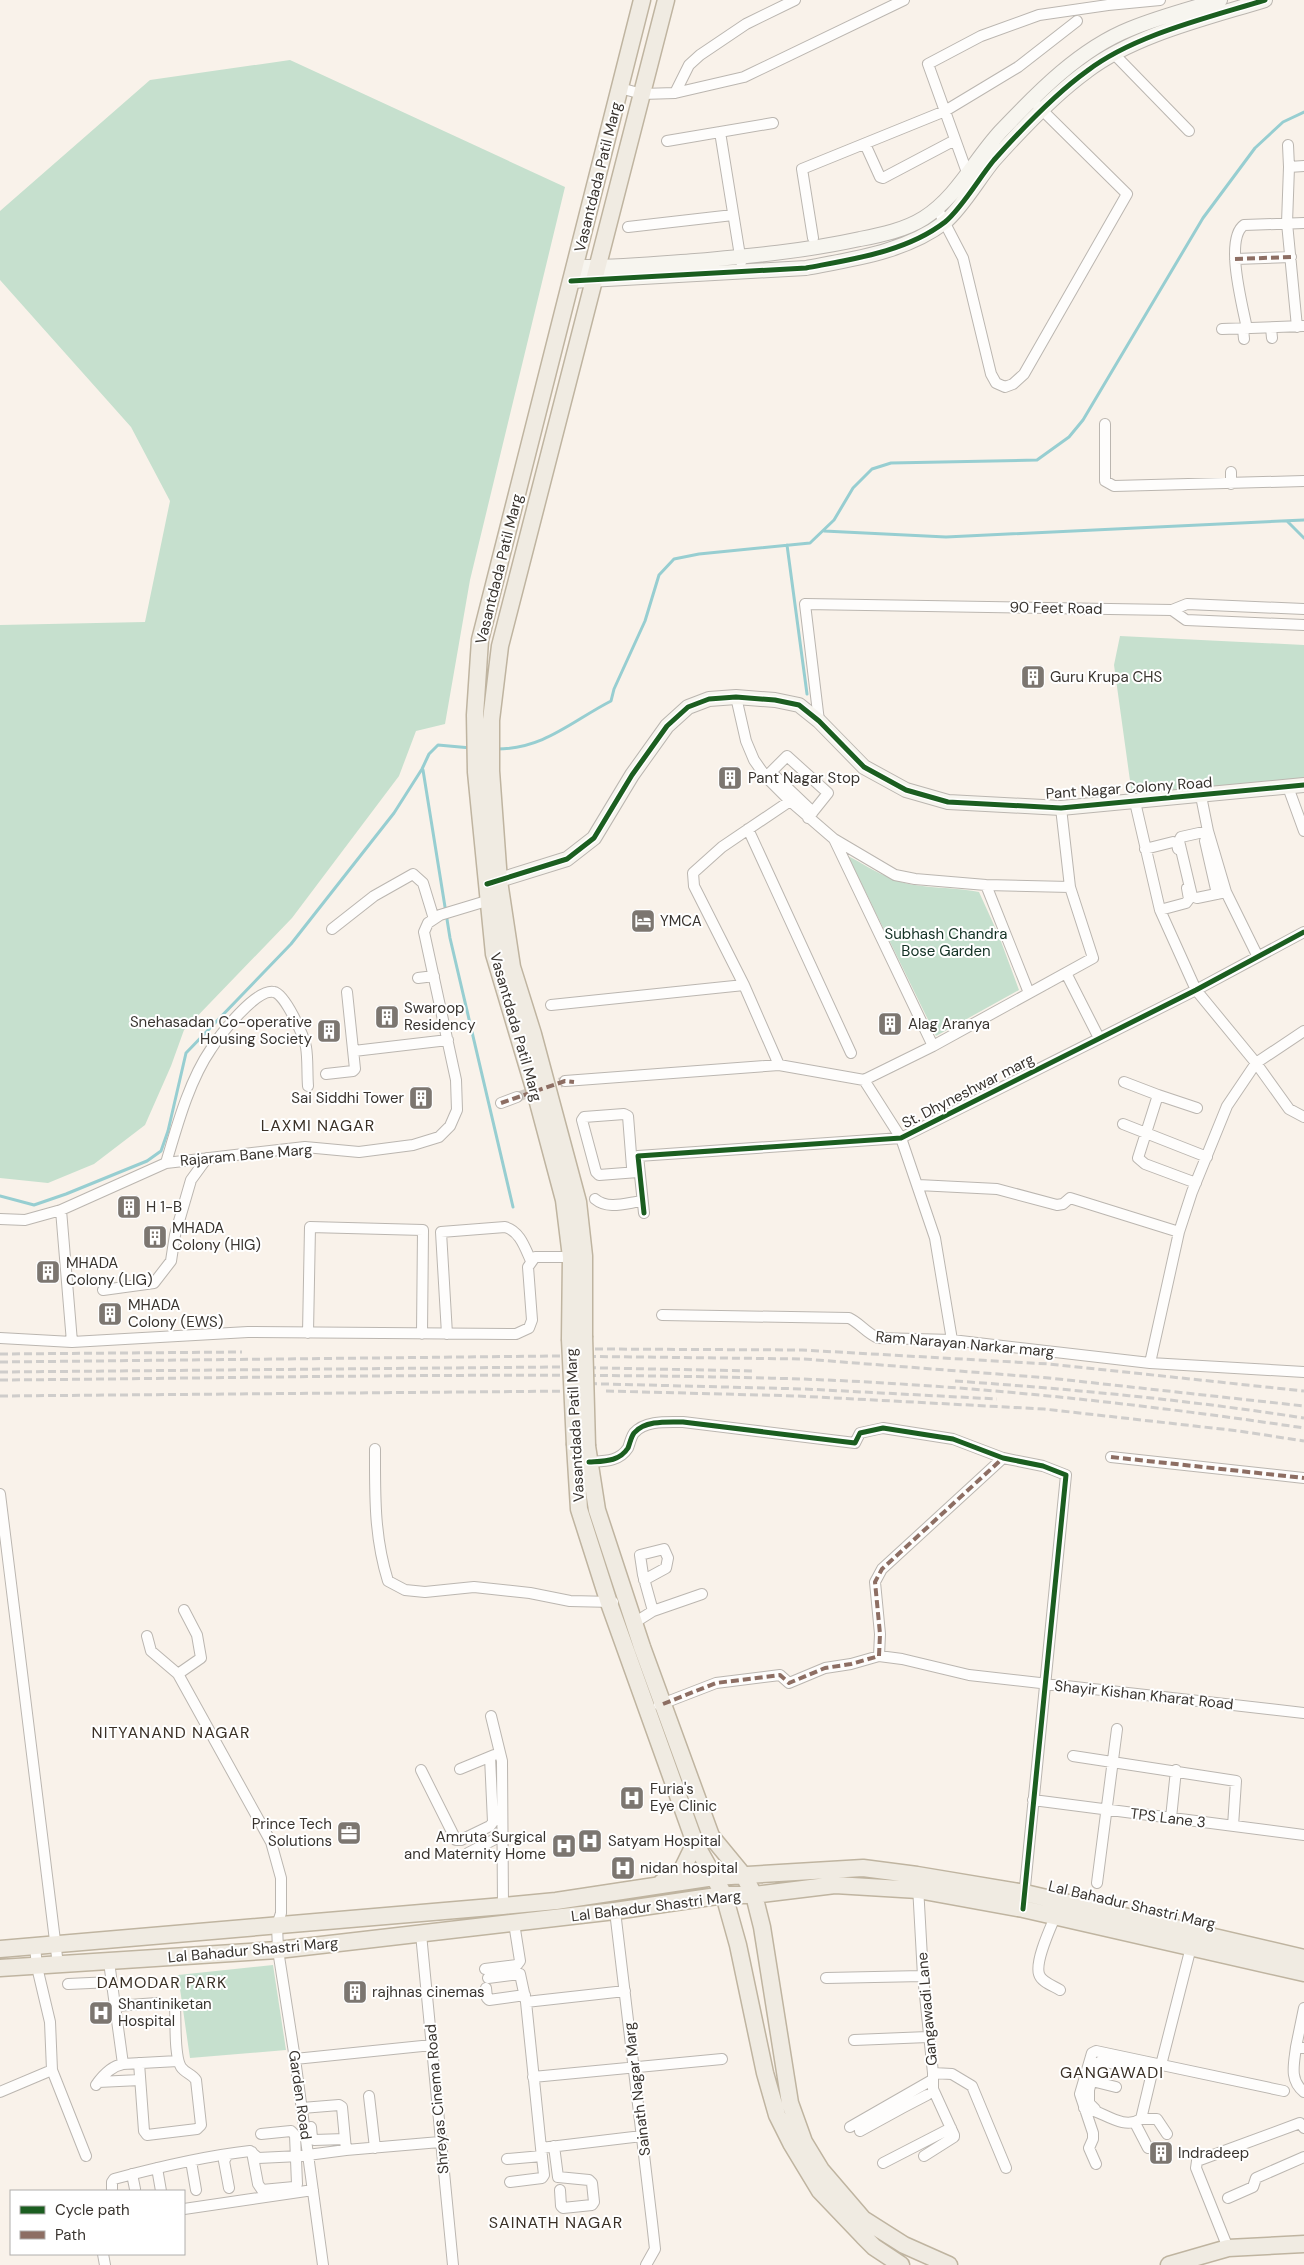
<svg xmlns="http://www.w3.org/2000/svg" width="1304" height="2265" viewBox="0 0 1304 2265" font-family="'DM Sans',sans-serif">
  <rect width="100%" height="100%" fill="#f9f2ea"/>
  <path fill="#c6e0ce" d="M290,60l275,127 -95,393 -25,144 -29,7 -17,45 -107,142 -108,112 -13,36 -26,59 -51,39 -46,19 -48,-5v-553l145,-3 25,-121 -39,-74 -131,-147v-69l150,-131z
    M1120,636l184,9v134l-172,16 -18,-130z
    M848,856c14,7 27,16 42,22 27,12 60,8 89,14l20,44 20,54 -83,46z
    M273,1965l13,85 -96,8 -12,-83z"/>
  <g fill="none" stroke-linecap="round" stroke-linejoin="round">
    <path stroke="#97ced1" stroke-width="3" d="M1287,521l17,17
      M824,531l122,6 358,-17
      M787,545l20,149
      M497,749c47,0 75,-28 114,-48l3,-12 31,-68 14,-46 15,-16 25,-5 111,-11 24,-23 19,-32 19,-19 19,-6 146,-3 32,-23 14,-17 120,-202 52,-70 28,-26 21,-10
      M423,770l27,168 63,269
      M0,1196l34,9 32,-11 81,-33 14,-10 7,-20 18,-78 105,-109 103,-131 28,-44 7,-15 9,-9 33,3"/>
    <path stroke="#d3ccc5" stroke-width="10" stroke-dasharray="10 5" stroke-linecap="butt" d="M517,1097l48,-16"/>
    <defs>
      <path id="street" d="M1113,53l76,78
        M620,88l22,6 33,-1 69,-16 160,-77
        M675,93l14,-28 11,-10 46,-31 49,-24
        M720,132l21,130
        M667,141l106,-18
        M865,144l15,33 3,1 72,-38
        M1288,145l1,22
        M969,178l-41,-114 53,-28 58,-21 69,-10 52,-5
        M937,208l26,50 28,116 5,9 9,4 8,-3 11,-10 103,-180 -89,-88
        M628,227l105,-12
        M813,238l-11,-69 143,-58 73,-44 59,-46
        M1235,259l56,-2
        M1297,327l-10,-104 2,-56 15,-1
        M1271,328l1,10
        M1222,329l81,-3
        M1243,329l1,10
        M1247,329c-4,-22 -23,-90 -3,-104l60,-2
        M1105,424v57l9,5 190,-5
        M1231,472v12
        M1172,610l15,-6 117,5
        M736,697l10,44 8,19 12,17 24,24 44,38 61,36 20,4 71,6 84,2
        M819,721l-14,-117 367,6 14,10 118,5
        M771,772l42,40
        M766,777l21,-21 41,37 -20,25
        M1288,787l16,44
        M1201,796l7,35 18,61 31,63
        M1135,802l25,108 36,80 60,73 33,46 15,8
        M748,829l103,224
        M1208,831l-27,6 -2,4 13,55 5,2 29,-6
        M834,839l99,207
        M1205,841l12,53
        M1145,849l28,-7 4,2 1,5
        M986,885l43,108
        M1160,910l26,-7 3,-4 -2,-11
        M332,929l42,-33 39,-22 10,9 11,36
        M1066,973l33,65
        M418,978l16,-2
        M551,1005l193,-20
        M354,1051l94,-11
        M779,1065l-35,-80 -50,-99 -1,-13 29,-26 68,-46
        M326,1074l27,-3 2,-2 -8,-77
        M864,1080l37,58 34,100 17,102
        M565,1081l214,-16 85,15 69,-34 160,-88 -23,-71 -9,-79
        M1124,1082l34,13 -20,63 7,6 51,19
        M1158,1095l39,13
        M501,1103l16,-6
        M1123,1124l84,33
        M166,1163c11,-37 23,-82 45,-114 9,-14 45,-61 63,-57 11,2 30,44 32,55 2,12 1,26 2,39
        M632,1167l-4,-51 -4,-2 -40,3 -2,3 14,52 3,3 39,-3
        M918,1185l79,4 60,16 6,-1 7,-6 109,34
        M595,1199c13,11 31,4 47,2
        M61,1210l11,132
        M644,1213l-6,-57 263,-18 295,-148 108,-58
        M0,1219l25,1 36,-10 105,-47 139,-16 54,5 54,-7 26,-8 11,-11 7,-16 -1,-30 -32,-148 4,-9 12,-8 53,-16
        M103,1290l51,-7 17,-22 4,-26 16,-55 16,-22
        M662,1315l187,3c11,5 17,15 29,20l74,2 198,23 154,9
        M308,1333l2,-106 113,3 -1,104
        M447,1334l-6,-102 64,-5c15,4 20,21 26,34
        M0,1338l72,4 176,-10 268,2 13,-6 3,-8 -4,-53 7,-10h40
        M1150,1363l29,-131 13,-40 35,-86 29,-43 48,-32
        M375,1449c0,46 -1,87 13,132l17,9 20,2 49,-5 56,6 40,8 43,1
        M1111,1457l193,21
        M589,1462c15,-1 30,0 39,-14 2,-5 3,-11 6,-15 11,-13 34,-11 49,-11l172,21 5,-10 23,-5 70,11 50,19 40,8 23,9 -42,422
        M0,1494l58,471
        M644,1580l22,-12 2,-10 -4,-9 -24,6 3,20 10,36
        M634,1623l19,-12 49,-17
        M147,1636l4,15 27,23 93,168 10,36v35l-4,12 1,25 17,109 28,206
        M879,1656l1,-22 -5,-52 7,-13 121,-111
        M178,1674l23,-16 -4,-23 -13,-25
        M659,1705l57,-22 64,-8 9,8 36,-15 26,-4 28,-8 23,3 67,16 335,38
        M491,1716l11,45 1,145
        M1073,1756l163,25 -3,45
        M460,1769l34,-14
        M421,1770l35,70h5l29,-14 3,-4 -3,-65
        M1033,1800l271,35
        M1171,1818l5,-48
        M468,1853l35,-18
        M1097,1883l20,-154
        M918,1886l5,90 10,97 19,1 20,12 34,82
        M615,1911l37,311 3,27 -9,16
        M1055,1917c-5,12 -20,44 -16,57 2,8 15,12 21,16
        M421,1934l32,331
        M35,1946l2,21 13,55 2,48 34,86
        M109,1962l14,102 55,-3
        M485,1969l32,-4 3,-4 -6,-38
        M488,1978l32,-4 6,28
        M826,1978l97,-2
        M68,1984l44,-2
        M486,1988l1,10 2,2 36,-5
        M625,1991l-99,11 15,146 101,-12
        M116,2006l41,-3
        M1304,2008l-8,39 8,1
        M854,2040l74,-3
        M1296,2047c-2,17 -7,33 8,45
        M295,2059l137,-14
        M139,2063l5,68 3,4 50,-6 4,-4 -5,-45c-4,-6 -11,-7 -15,-13 -7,-11 -5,-45 -6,-60
        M1161,2065l30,-118
        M533,2077l189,-18
        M1092,2081l24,6
        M98,2082l42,-2
        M96,2085c7,-10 15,-19 27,-21
        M0,2092l52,-22
        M369,2096l6,52
        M900,2103l2,5 25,-13
        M302,2108l37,-3 3,2 4,43
        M1084,2108c18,2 38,23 57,11l10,-42 -2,-5 -48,-11 -5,3 -7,26v13l6,6
        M1141,2119h16l10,15
        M1135,2123l13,25
        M311,2127l1,11 2,2 31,-1
        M850,2127l82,-47
        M860,2131l42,-23
        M554,2146l4,31 31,3 3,3 2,19 -2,3 -29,3 -2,-2 -1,-16
        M252,2152l6,32 4,6 32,-3 3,-3 -2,-49 -4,-4 -30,3
        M228,2154l-4,7 5,27
        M924,2156l30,-19v-2l-21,-46v-16
        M507,2159l35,-3
        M191,2161l5,29
        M883,2163l68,-35
        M1096,2164l-7,-16 4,-9v-6l-13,-39 12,-41 4,-2 188,40
        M157,2168l4,23
        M132,2174l3,15
        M510,2182l32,-4 2,-3 -3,-27
        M112,2191v-9l2,-3c45,-12 90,-23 136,-28l8,7 42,-2 46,-6 94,-8
        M1228,2198l25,-11 3,-9 48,-21
        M184,2209l129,-19
        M1228,2248l-32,-80 1,-7 103,-38 4,5
        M103,2254l2,11"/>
      <path id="secondary" d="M575,267c40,1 80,-3 120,-6 56,-5 110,-10 165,-22 21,-4 45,-9 64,-21 33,-21 51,-59 77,-87 37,-39 79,-82 129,-102 29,-12 60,-20 90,-29
        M571,281l235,-13c47,-9 100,-16 139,-46 17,-14 34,-44 49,-62 26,-29 61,-66 93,-89 47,-36 120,-53 178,-71
        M490,883l77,-24 27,-21 38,-63 35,-49 21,-19 21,-8 27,-2 39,3 24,5 20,16 45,46 42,23 42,12 113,6 243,-23"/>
      <path id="primary" d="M584,1336v-80l-6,-54 -45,-168 -21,-67 -13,-86 -8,-110v-51l9,-74 166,-646
        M570,1339l1,-82 -7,-57 -28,-105 -42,-141 -18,-182 -1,-57 5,-75 162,-640
        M575,1445l4,64 30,94 86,240 29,52 14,50 27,128 12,42 14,28 29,48 43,45 11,11 27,18
        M587,1446l10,64 45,137 69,189 33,40 10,19 8,32 28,176 14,39 17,28 42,49 41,26 45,20
        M662,1882l19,-10 14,-29
        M0,1949l503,-43 53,-5 158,-24 149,-9 54,7 108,18 279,65
        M0,1968l278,-18 337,-39 109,-16h30l81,-10 83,5 105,19 281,64
        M1169,2265l59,-17 76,-4"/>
    </defs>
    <use href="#street" stroke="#bbb6b0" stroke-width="12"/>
    <use href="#secondary" stroke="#bbb6b0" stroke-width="16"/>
    <use href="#primary" stroke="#bfb4a0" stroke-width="19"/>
    <use href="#street" stroke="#fefdfc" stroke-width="10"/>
    <use href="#secondary" stroke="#f7f5ef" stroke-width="14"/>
    <use href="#primary" stroke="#f0ebe2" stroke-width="16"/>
    <path stroke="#cfcdcb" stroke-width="3" stroke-dasharray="8 4" stroke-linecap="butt" d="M595,1349l207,1 247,14 255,27
      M0,1354l242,-2
      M0,1362l556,-6 248,3 245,19 255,28
      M0,1372l555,-5 197,4
      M0,1380c267,-2 534,-9 801,-1 168,6 336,24 503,49
      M955,1381c117,8 233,19 349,37
      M565,1383l240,6 192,10
      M606,1391l192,5 246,13 195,22 65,10
      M0,1396l579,-5"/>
    <defs>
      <path id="primary-bridge" d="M584,1336l3,110
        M570,1339l5,106"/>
    </defs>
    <use href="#primary-bridge" stroke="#bfb4a0" stroke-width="19" stroke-linecap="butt"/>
    <use href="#primary-bridge" stroke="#f0ebe2" stroke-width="16"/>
    <path stroke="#8d6e63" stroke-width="4" stroke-dasharray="8 4" stroke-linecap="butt" d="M1235,259l56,-2
      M501,1103l64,-22 9,1
      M1111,1457l193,21
      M663,1704l53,-21 64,-8 9,8 36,-15 26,-4 28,-8 1,-22 -5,-52 7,-13 121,-111"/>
    <defs>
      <path id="cycleway" d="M571,281l235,-13c47,-9 100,-16 139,-46 17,-14 34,-44 49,-62 26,-29 61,-66 93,-89 47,-36 120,-53 178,-71
        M487,884l80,-25 27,-21 38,-63 35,-49 21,-19 21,-8 27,-2 39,3 24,5 20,16 45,46 42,23 42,12 113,6 243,-23
        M644,1213l-6,-57 263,-18 295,-148 108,-58
        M589,1462c15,-1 30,0 39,-14 2,-5 3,-11 6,-15 11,-13 34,-11 49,-11l172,21 5,-10 23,-5 70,11 50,19 40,8 23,9 -43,434"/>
    </defs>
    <use href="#cycleway" stroke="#fff" stroke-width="8"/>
    <use href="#cycleway" stroke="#1b5e20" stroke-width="5"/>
  </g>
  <defs>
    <symbol id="building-square" viewBox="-11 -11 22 22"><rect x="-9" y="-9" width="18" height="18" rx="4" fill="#7c7670" stroke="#fff"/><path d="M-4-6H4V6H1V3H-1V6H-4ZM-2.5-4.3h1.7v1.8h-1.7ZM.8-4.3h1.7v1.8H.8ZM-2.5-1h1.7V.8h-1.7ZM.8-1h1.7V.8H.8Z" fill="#fff"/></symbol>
    <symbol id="hotel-square" viewBox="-11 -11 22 22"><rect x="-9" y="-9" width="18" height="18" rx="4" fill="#7c7670" stroke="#fff"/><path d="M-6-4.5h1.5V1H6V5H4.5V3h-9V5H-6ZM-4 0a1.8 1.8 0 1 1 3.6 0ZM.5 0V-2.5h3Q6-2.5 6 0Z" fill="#fff"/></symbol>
    <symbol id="hospital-square" viewBox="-11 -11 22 22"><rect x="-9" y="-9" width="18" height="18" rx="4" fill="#7c7670" stroke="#fff"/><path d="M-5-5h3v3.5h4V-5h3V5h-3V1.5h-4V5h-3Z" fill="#fff"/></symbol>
    <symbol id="office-square" viewBox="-11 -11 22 22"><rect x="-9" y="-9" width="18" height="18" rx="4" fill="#7c7670" stroke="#fff"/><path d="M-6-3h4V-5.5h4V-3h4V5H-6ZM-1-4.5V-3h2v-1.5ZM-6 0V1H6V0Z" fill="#fff"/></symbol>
  </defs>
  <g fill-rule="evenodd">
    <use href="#building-square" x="1019" y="663" width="28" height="28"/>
    <use href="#building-square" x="716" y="764" width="28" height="28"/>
    <use href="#hotel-square" x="629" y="907" width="28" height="28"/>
    <use href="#building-square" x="373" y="1003" width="28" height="28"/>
    <use href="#building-square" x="876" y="1010" width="28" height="28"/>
    <use href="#building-square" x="315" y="1017" width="28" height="28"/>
    <use href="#building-square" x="407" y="1084" width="28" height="28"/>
    <use href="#building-square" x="115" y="1193" width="28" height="28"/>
    <use href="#building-square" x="141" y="1223" width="28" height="28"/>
    <use href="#building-square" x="34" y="1258" width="28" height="28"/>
    <use href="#building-square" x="96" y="1300" width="28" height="28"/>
    <use href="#hospital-square" x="618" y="1784" width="28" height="28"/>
    <use href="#office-square" x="335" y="1819" width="28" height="28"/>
    <use href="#hospital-square" x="576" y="1827" width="28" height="28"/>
    <use href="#hospital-square" x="550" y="1832" width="28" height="28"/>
    <use href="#hospital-square" x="609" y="1854" width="28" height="28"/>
    <use href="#building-square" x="341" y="1978" width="28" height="28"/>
    <use href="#hospital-square" x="87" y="1999" width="28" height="28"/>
    <use href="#building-square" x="1147" y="2139" width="28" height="28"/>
  </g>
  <g text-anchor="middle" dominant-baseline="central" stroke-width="4" stroke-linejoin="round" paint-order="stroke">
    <g font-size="15" fill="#39342f" stroke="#fff">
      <text transform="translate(598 177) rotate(-76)">Vasantdada Patil Marg</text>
      <text transform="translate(499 569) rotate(-76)">Vasantdada Patil Marg</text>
      <text transform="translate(1056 608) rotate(1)">90 Feet Road</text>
      <text transform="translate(1129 788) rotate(-4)">Pant Nagar Colony Road</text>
      <text transform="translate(516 1027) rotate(74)">Vasantdada Patil Marg</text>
      <text transform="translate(968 1091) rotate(-27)">St. Dhyneshwar marg</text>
      <text transform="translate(246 1155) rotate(-5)">Rajaram Bane Marg</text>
      <text transform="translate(965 1344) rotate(5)">Ram Narayan Narkar marg</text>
      <text transform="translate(575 1425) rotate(-93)">Vasantdada Patil Marg</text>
      <text transform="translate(1144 1695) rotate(6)">Shayir Kishan Kharat Road</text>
      <text transform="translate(1168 1818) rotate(7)">TPS Lane 3</text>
      <text transform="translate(1132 1905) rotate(13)">Lal Bahadur Shastri Marg</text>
      <text transform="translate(656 1906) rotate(-7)">Lal Bahadur Shastri Marg</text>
      <text transform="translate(253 1950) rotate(-5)">Lal Bahadur Shastri Marg</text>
      <text transform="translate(927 2009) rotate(-95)">Gangawadi Lane</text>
      <text transform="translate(637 2089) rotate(-97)">Sainath Nagar Marg</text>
      <text transform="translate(300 2095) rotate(82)">Garden Road</text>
      <text transform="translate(437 2099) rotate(-95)">Shreyas Cinema Road</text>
    </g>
    <g font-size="15" fill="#39342f" stroke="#fff" text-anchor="start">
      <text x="1050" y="677">Guru Krupa CHS</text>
      <text x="748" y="778">Pant Nagar Stop</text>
      <text x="660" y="921">YMCA</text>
      <text x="404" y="1008">Swaroop<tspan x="404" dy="17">Residency</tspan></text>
      <text x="312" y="1022" text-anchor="end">Snehasadan Co-operative<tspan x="312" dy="17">Housing Society</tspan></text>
      <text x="908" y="1024">Alag Aranya</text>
      <text x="404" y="1098" text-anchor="end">Sai Siddhi Tower</text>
      <text x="146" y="1207">H 1-B</text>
      <text x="172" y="1228">MHADA<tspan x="172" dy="17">Colony (HIG)</tspan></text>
      <text x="66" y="1263">MHADA<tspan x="66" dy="17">Colony (LIG)</tspan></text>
      <text x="128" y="1305">MHADA<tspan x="128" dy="17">Colony (EWS)</tspan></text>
      <text x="650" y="1789">Furia's<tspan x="650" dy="17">Eye Clinic</tspan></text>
      <text x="332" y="1824" text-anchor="end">Prince Tech<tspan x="332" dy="17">Solutions</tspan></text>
      <text x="546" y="1837" text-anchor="end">Amruta Surgical<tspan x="546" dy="17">and Maternity Home</tspan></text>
      <text x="608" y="1841">Satyam Hospital</text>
      <text x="640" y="1868">nidan hospital</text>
      <text x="372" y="1992">rajhnas cinemas</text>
      <text x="118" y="2004">Shantiniketan<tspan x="118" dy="17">Hospital</tspan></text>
      <text x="1178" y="2153">Indradeep</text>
    </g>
    <g font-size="15" fill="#123023" stroke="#fff">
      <text x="946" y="934">Subhash Chandra<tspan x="946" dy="17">Bose Garden</tspan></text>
    </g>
    <g font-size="16" letter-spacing="1" fill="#3a3026" stroke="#fff">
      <text x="318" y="1125">LAXMI NAGAR</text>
      <text x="171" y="1732">NITYANAND NAGAR</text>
      <text x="162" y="1982">DAMODAR PARK</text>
      <text x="1112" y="2072">GANGAWADI</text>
      <text x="556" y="2222">SAINATH NAGAR</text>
    </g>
  </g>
  <rect x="10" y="2190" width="175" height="65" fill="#ffffff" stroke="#b0aeac"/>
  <rect x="20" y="2206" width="25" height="8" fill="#1b5e20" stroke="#b0aeac"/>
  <text x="55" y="2215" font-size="15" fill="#39342f">Cycle path</text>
  <rect x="20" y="2231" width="25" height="8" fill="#8d6e63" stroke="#b0aeac"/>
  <text x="55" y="2240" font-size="15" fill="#39342f">Path</text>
</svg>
